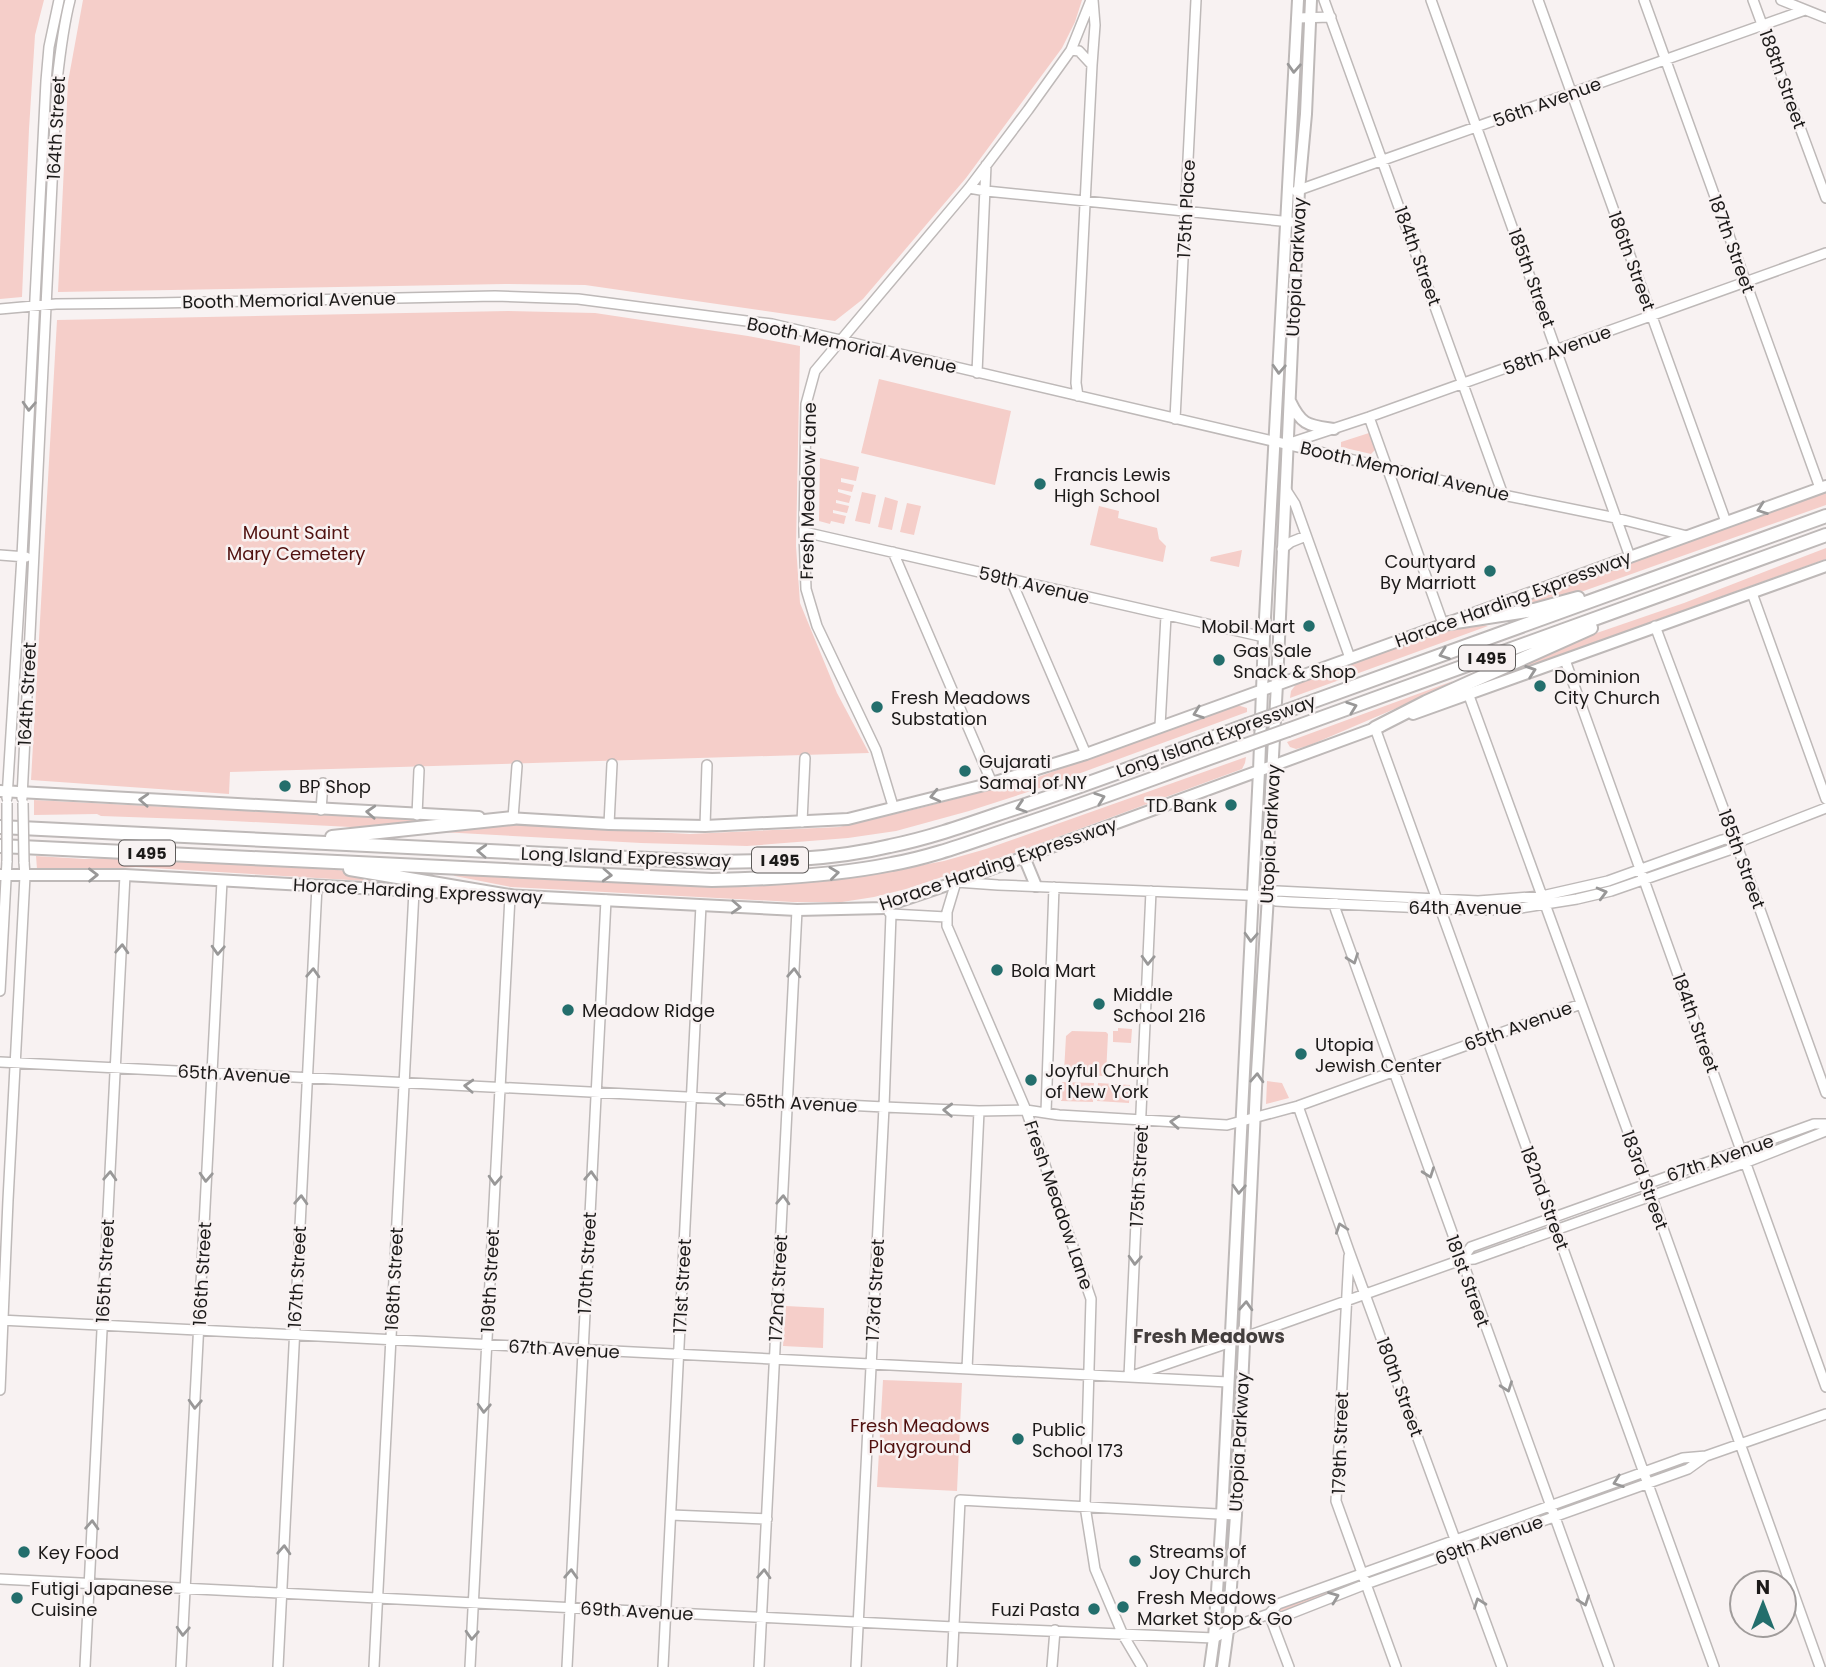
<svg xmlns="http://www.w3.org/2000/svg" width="1826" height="1667" viewBox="0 0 1826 1667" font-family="Poppins,sans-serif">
  <rect width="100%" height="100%" fill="#f8f2f2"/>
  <path fill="#f5cec9" d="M0,0h44l-9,35 -6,94 -7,168 -22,2z
    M83,0h999l-7,22 -13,26 -96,130 -103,121 -28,22 -250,-36 -80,-1 -447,8 10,-210z
    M508,311l87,2 153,23 52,10 -4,200 4,57 37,90 32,60 -639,19 -1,22 -198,-14 26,-460z
    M879,379l132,32 -16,74 -134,-32z
    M1369,433l6,17 -4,4 -30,-7v-5z
    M820,458l39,9 -3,14 -15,-3v4l13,3 -2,7 -14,-3v3l13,4 -2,7 -13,-3v3l13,3 -2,7 -14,-3v3l13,3 -2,8 -13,-3 -1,3 -11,-3z
    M862,492l14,3 -6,29 -15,-3z
    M1826,492v13l-279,99 -53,8z
    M885,497l13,4 -6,29 -14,-3z
    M907,503l14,3 -7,29 -14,-3z
    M1099,506l20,5 -1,7 39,10 2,11 7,7 -3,16 -73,-17z
    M1826,548v11l-342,123 25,-13 79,-33 96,-33z
    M1242,550l-3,17 -29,-6 1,-4z
    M1484,625l4,1 -198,72 1,-7 6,-8 143,-51z
    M1453,681l-21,12 -124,53 -12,3 -6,-2 -3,-5z
    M1237,705l10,3v4l-210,77 -68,22 -73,20 -48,7 -101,8 -106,-3 -200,-11 78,-7 171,9 149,-7 81,-19 118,-31z
    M1246,757l-1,6 -3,6 -225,83 -111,37 -32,8 -32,5h-49l-282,-15 -56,-11 -5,-3 301,14 123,-13 70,-13 42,-12z
    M34,800l406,21 -70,7 -157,-8 -112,-4 -4,-2 -63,1z
    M36,856l49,3 29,-1 196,9 55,6 17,4 1,5 -247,-15 -52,3 -47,-1z
    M1118,1028l14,1 -1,14 -18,-1v-11h5z
    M1072,1031l34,1 2,2 -2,41 -2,1 -39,-2 -1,-2 2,-36z
    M1267,1081l15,2 7,15 -23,6z
    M1062,1082l32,1 -1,19 -32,-1z
    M1098,1083l32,2 -1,18 -32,-2z
    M786,1306l38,2 -1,40 -40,-2z
    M883,1380l79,3 -5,108 -80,-4z
    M1351,1581l3,4 -72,27 -4,-2 1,-3z"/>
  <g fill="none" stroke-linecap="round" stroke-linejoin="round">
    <defs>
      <path id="minor" d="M1324,0l179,495
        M1431,0l199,557
        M1538,0l188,522
        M1644,0l176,488
        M1753,0l73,198
        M1781,0l45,18
        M1297,18l34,-1
        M1071,50l8,1 13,14 -16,318 2,13
        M1092,65l3,-40 -2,-25
        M969,188l17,3 305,31
        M1296,191l509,-181
        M0,309l56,-5 101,-1 338,-7 83,3 176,23 18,2 731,171 113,23 71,18
        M977,373l9,-208
        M1369,417l74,207
        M1175,419l21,-419
        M1287,444l82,-27 457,-164
        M1286,490l9,14 55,154
        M804,532l460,105
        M1282,549l9,-7 15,-6
        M893,552l99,231
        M0,555l26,2
        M1011,580l75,174
        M1752,593l74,206
        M1655,626l76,203 95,264
        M1565,660l261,727
        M1468,693l183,502 169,472
        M1160,726l6,-110
        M1375,728l339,939
        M7,798l15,-242 24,-475 3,-34 10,-47
        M22,798l35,-717c3,-27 6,-54 13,-81
        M893,806l-17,-56 -59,-124 -11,-37 -2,-57 2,-128 9,-33 154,-183 59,-78 43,-60 20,-50
        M321,810l2,-27
        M417,815l2,-45
        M513,818l4,-52
        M802,822l3,-64
        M609,824l3,-60
        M705,826l2,-61
        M1151,891l-22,486 99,5
        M1331,894l5,17 273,756
        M1268,896l9,-5 201,10 64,-5 66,-15 114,-41 4,-1 10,4
        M889,912l2,2 55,3
        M0,991l7,-130
        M0,1062l884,45 95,4 47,-1 33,5 168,10 71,-19 283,-102
        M1298,1106l51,145 153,416
        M1046,1112l8,-225
        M1349,1256l-13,245 60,166
        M1461,1260l10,-13 343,-123h12
        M0,1320l1129,57 102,-35 230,-82 13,-1 273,-97 79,-31
        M967,1369l12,-258
        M0,1390l8,-190 17,-324 -1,-14
        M671,1515l96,4
        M0,1579l954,48 260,11 24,-13 31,-11 9,-10 405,-146 23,-2 120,-42
        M1269,1614l13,3 84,-33 322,-115 18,-13
        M1269,1614l20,53
        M85,1667l40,-792
        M181,1667l41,-786
        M278,1667l39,-781
        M374,1667l40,-776
        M470,1667l40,-771
        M567,1667l39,-767
        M663,1667l38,-762
        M759,1667l38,-757
        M856,1667l28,-560 7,-193
        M952,1667l8,-167 276,15
        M1052,1667l3,-37
        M1142,1667l-19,-32 -28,-66 -10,-63 6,-207 -65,-189 -79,-184v-14l9,-30 42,3 270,11 8,5 16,1 157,7 38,1 27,-1 63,-10 34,-8 118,-41 7,-7 90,-35"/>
      <path id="major" d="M1290,401c12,25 18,24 44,28
        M1413,714l413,-148
        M0,791l479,26
        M506,818l103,6 96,2 143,-7 144,-36 94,-29 740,-268
        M1024,857l12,29
        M0,875h125l344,19
        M503,895l294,15 87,-2 7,-4 65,-22 425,-156
        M1210,1667l4,-29 8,-124 37,-743 5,-134 34,-637
        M1223,1667l5,-37 8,-115 20,-427 12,-192 -2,-14 11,-198 22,-494 7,-76 5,-114"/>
      <path id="highway" d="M1443,624l91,-14 44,-12
        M1289,710l537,-194
        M1375,728l51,-26 165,-74
        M1288,730l538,-195
        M0,827l711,35c59,-1 121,-2 179,-16 40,-8 79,-22 117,-35 81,-26 160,-57 240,-86
        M332,837l181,-19
        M0,846l712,34c60,-1 121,-4 180,-16 40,-7 79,-22 118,-35 79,-26 157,-56 236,-84
        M350,869l160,27"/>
    </defs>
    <use href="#minor" stroke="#beb9b8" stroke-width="12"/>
    <use href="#major" stroke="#beb9b8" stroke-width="14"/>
    <use href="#highway" stroke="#beb9b8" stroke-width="16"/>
    <use href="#minor" stroke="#fff" stroke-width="9"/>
    <use href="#major" stroke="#fff" stroke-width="10"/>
    <use href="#highway" stroke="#fff" stroke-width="12"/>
    <defs>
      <path id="minor-bridge" d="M7,803v58
        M23,803l1,59"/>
      <path id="highway-bridge" d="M1247,725l42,-15
        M1246,745l42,-15"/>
    </defs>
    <use href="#minor-bridge" stroke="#beb9b8" stroke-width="12" stroke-linecap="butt"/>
    <use href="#highway-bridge" stroke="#beb9b8" stroke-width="16" stroke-linecap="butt"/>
    <use href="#minor-bridge" stroke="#fff" stroke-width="9"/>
    <use href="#highway-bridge" stroke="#fff" stroke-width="12"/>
  </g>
  <defs><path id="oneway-chevron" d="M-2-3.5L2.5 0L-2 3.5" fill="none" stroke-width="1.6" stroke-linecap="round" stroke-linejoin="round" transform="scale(1.75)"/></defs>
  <g stroke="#999898">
    <use href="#oneway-chevron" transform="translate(1294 68) rotate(93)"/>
    <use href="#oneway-chevron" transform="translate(1279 369) rotate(93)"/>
    <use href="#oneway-chevron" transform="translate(29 406) rotate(93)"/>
    <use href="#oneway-chevron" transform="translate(1762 509) rotate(160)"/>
    <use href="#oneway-chevron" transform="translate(1444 654) rotate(160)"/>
    <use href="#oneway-chevron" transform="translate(1531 671) rotate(-19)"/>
    <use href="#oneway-chevron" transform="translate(1352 707) rotate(-20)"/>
    <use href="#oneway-chevron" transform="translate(1198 713) rotate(160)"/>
    <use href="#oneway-chevron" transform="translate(935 796) rotate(167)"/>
    <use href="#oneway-chevron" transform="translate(1100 798) rotate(-20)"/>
    <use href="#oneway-chevron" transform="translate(144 800) rotate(-177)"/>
    <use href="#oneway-chevron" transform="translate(1021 807) rotate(162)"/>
    <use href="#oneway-chevron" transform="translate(371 812) rotate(-177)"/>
    <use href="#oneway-chevron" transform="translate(482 851) rotate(-177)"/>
    <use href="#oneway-chevron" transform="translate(834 873) rotate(-7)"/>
    <use href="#oneway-chevron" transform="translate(93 875) rotate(-1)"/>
    <use href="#oneway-chevron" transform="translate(607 875) rotate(3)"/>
    <use href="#oneway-chevron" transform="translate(1602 893) rotate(-15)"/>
    <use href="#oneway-chevron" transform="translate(736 907) rotate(3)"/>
    <use href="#oneway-chevron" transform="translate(1251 937) rotate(93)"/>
    <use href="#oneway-chevron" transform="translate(122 949) rotate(-87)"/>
    <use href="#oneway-chevron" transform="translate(218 950) rotate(93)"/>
    <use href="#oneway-chevron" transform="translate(1353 959) rotate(70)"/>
    <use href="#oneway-chevron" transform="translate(1148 960) rotate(92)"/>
    <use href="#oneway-chevron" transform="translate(313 973) rotate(-87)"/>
    <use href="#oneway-chevron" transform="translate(794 973) rotate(-87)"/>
    <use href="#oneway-chevron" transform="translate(1257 1078) rotate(-87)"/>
    <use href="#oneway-chevron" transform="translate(469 1086) rotate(-177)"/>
    <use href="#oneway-chevron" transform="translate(721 1099) rotate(-177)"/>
    <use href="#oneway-chevron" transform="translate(948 1110) rotate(-178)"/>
    <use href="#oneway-chevron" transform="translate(1175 1122) rotate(-176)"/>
    <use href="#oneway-chevron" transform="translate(1429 1173) rotate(70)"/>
    <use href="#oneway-chevron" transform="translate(110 1176) rotate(-87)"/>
    <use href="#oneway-chevron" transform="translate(591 1176) rotate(-87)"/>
    <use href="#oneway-chevron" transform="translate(206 1177) rotate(93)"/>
    <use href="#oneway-chevron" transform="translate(495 1180) rotate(93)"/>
    <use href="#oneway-chevron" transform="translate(1239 1189) rotate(93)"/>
    <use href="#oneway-chevron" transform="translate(301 1200) rotate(-87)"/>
    <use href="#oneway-chevron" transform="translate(783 1200) rotate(-87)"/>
    <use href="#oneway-chevron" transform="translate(1341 1228) rotate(-109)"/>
    <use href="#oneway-chevron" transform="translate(1135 1260) rotate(93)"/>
    <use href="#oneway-chevron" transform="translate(1246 1306) rotate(-87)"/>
    <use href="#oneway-chevron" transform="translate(1507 1387) rotate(70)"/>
    <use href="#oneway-chevron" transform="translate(195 1404) rotate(93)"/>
    <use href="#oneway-chevron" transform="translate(484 1408) rotate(93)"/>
    <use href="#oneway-chevron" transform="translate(1618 1482) rotate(160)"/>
    <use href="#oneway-chevron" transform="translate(92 1525) rotate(-87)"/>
    <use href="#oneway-chevron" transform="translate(284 1550) rotate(-87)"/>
    <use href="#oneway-chevron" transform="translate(571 1574) rotate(-87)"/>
    <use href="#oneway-chevron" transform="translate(764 1574) rotate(-87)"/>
    <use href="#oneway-chevron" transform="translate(1334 1597) rotate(-21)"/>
    <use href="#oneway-chevron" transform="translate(1584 1601) rotate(70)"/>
    <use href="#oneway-chevron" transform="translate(1479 1603) rotate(-110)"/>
    <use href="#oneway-chevron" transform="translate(183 1631) rotate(93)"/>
    <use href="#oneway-chevron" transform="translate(472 1635) rotate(93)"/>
  </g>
  <g fill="#236e6c" stroke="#f8f2f2" stroke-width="2.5">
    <circle cx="1040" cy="484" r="7"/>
    <circle cx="1490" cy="571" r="7"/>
    <circle cx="1309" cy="626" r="7"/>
    <circle cx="1219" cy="660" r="7"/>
    <circle cx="1540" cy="686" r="7"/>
    <circle cx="877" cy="707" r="7"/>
    <circle cx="965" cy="771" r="7"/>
    <circle cx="285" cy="786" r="7"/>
    <circle cx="1231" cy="805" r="7"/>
    <circle cx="997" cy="970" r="7"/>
    <circle cx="1099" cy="1004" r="7"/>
    <circle cx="568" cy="1010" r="7"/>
    <circle cx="1301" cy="1054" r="7"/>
    <circle cx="1031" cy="1080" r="7"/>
    <circle cx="1018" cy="1439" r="7"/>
    <circle cx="24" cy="1552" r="7"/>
    <circle cx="1135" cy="1561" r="7"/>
    <circle cx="17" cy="1598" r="7"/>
    <circle cx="1123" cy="1607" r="7"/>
    <circle cx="1094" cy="1609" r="7"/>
  </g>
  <g text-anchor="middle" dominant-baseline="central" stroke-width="5" stroke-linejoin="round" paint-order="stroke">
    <g fill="#f8f2f2" stroke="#5e5b5a" stroke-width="2">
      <rect x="1459" y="645.5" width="56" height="25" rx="5"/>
      <rect x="119" y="840.5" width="56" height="25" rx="5"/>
      <rect x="752" y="847.5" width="56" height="25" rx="5"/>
    </g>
    <g font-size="16" font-weight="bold" fill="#1c1a19">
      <text x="1487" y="658">I 495</text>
      <text x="147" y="853">I 495</text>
      <text x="780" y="860">I 495</text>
    </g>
    <g font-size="18" fill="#1c1a19" stroke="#f8f2f2">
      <text transform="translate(1783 79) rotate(70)">188th Street</text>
      <text transform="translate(1547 102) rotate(-20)">56th Avenue</text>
      <text transform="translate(56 128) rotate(-87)">164th Street</text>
      <text transform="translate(1186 209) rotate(-87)">175th Place</text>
      <text transform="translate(1732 244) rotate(70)">187th Street</text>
      <text transform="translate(1418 256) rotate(70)">184th Street</text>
      <text transform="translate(1632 261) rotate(70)">186th Street</text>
      <text transform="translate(1296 267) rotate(-87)">Utopia Parkway</text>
      <text transform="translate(1532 278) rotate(70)">185th Street</text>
      <text transform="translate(289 300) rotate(-1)">Booth Memorial Avenue</text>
      <text transform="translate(852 345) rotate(12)">Booth Memorial Avenue</text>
      <text transform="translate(1557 350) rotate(-20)">58th Avenue</text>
      <text transform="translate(1405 471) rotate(13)">Booth Memorial Avenue</text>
      <text transform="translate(808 491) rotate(-89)">Fresh Meadow Lane</text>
      <text transform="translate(1034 585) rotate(13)">59th Avenue</text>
      <text transform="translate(1513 599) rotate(-20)">Horace Harding Expressway</text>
      <text transform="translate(27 694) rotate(-87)">164th Street</text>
      <text transform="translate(1216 736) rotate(-20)">Long Island Expressway</text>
      <text transform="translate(1270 834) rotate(-87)">Utopia Parkway</text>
      <text transform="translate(626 857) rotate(2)">Long Island Expressway</text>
      <text transform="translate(1742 859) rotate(70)">185th Street</text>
      <text transform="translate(998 864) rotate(-19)">Horace Harding Expressway</text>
      <text transform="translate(418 891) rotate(3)">Horace Harding Expressway</text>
      <text x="1465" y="907">64th Avenue</text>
      <text transform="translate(1696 1023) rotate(70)">184th Street</text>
      <text transform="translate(1518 1026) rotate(-20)">65th Avenue</text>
      <text transform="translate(234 1074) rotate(3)">65th Avenue</text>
      <text transform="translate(801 1103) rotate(3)">65th Avenue</text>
      <text transform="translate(1720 1158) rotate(-19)">67th Avenue</text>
      <text transform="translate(1139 1176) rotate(-87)">175th Street</text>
      <text transform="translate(1645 1180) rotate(70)">183rd Street</text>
      <text transform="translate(1545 1198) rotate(70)">182nd Street</text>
      <text transform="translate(1059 1205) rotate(71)">Fresh Meadow Lane</text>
      <text transform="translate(587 1263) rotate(-87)">170th Street</text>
      <text transform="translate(105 1271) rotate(-87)">165th Street</text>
      <text transform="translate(202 1274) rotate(-87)">166th Street</text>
      <text transform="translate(297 1277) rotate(-87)">167th Street</text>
      <text transform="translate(394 1279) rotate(-87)">168th Street</text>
      <text transform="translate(490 1281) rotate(-87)">169th Street</text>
      <text transform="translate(1468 1281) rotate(70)">181st Street</text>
      <text transform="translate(682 1286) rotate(-87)">171st Street</text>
      <text transform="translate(778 1288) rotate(-87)">172nd Street</text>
      <text transform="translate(875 1290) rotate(-87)">173rd Street</text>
      <text transform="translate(564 1349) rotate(3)">67th Avenue</text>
      <text transform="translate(1400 1387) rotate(70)">180th Street</text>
      <text transform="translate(1239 1442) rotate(-87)">Utopia Parkway</text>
      <text transform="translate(1340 1443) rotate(-88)">179th Street</text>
      <text transform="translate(1489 1540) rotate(-20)">69th Avenue</text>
      <text transform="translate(637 1611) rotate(3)">69th Avenue</text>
    </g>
    <g font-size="18" fill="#1c1a19" stroke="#f8f2f2" text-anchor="start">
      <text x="1054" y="474">Francis Lewis<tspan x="1054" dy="21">High School</tspan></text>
      <text x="1476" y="561" text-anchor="end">Courtyard<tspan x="1476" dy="21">By Marriott</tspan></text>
      <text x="1295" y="626" text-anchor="end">Mobil Mart</text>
      <text x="1233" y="650">Gas Sale<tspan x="1233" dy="21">Snack &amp; Shop</tspan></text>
      <text x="1554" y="676">Dominion<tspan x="1554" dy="21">City Church</tspan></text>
      <text x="891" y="697">Fresh Meadows<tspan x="891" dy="21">Substation</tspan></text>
      <text x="979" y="761">Gujarati<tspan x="979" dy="21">Samaj of NY</tspan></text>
      <text x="299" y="786">BP Shop</text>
      <text x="1217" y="805" text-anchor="end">TD Bank</text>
      <text x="1011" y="970">Bola Mart</text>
      <text x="1113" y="994">Middle<tspan x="1113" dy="21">School 216</tspan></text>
      <text x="582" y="1010">Meadow Ridge</text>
      <text x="1315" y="1044">Utopia<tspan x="1315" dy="21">Jewish Center</tspan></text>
      <text x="1045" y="1070">Joyful Church<tspan x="1045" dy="21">of New York</tspan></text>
      <text x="1032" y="1429">Public<tspan x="1032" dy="21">School 173</tspan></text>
      <text x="1149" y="1551">Streams of<tspan x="1149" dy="21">Joy Church</tspan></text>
      <text x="38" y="1552">Key Food</text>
      <text x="31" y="1588">Futigi Japanese<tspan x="31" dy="21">Cuisine</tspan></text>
      <text x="1137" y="1597">Fresh Meadows<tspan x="1137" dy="21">Market Stop &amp; Go</tspan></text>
      <text x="1080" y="1609" text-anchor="end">Fuzi Pasta</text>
    </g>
    <g font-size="18" fill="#50110f" stroke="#f8f2f2">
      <text x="296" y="532">Mount Saint<tspan x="296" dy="21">Mary Cemetery</tspan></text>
      <text x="920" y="1425">Fresh Meadows<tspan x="920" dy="21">Playground</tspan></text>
    </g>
    <g font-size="19" font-weight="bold" fill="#433e3d" stroke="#f8f2f2">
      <text x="1209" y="1336">Fresh Meadows</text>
    </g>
  </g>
  <g transform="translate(1763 1604)"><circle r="33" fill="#f8f2f2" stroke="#a09c9b" stroke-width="2"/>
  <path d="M0-5L12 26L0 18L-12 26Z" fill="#236e6c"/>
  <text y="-10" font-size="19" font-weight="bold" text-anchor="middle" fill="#1c1a19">N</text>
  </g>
</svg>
